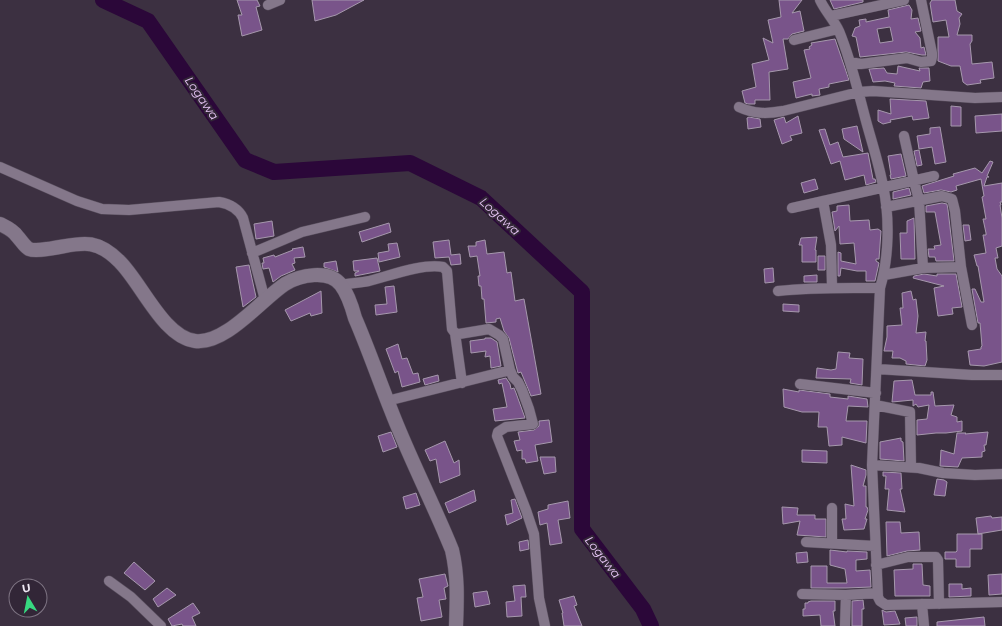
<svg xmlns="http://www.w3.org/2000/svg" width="1002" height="626" viewBox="0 0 1002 626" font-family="Montserrat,sans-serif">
  <rect width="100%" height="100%" fill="#3c3041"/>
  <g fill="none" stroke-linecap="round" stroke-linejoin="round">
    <path stroke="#2b0739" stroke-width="16" d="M103,0l45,21 97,139 29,12 136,-9 71,35 101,94v237l61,80 8,17"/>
  </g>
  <path fill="#79548a" stroke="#a698ad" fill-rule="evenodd" d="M237,0h20l3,6 -4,1 6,23 -20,6 -4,-21h4z
    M312,0h52l-28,15 -21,6z
    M779,0h23l-10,13 8,-2 4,20 -12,3 -4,5h-5l5,30 -19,3 1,28h-15v4h-7l-3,-1 -3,-12 14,-4 -4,-23 17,-4 -6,-22 10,5 -5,-23 13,-3z
    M830,0h33v2l-29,7z
    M932,0h23l2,11 5,3 -3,4 1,6 -3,11h15v6l-2,3 2,20 20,-2 2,16 -14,2 1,3 -14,2 -4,-3 -3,-16h-9l-13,-5v-24h11l-3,-17 -13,2 -3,-19z
    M909,5l3,5 -1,9 7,-1 3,13 -6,1 5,6 1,10 3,-1 2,8h-4l-16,-3 -46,5 -4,-20 -4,-1 3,-8 5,-2 -1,-6 7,-1v3l23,-5 -1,-7zM890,27l3,14 -13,2 -3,-14z
    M835,39l14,41 -20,4v3l-10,2 1,6 -8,1v-2l-16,4 -3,-16 18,-4 -7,-28 6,-1 -1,-2 3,-2 -1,-2z
    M898,66l22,5 -1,-3h10l1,13 -7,1 -2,6 -27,-2 1,-3 -10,-2 -12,1 -4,-13 15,-1 3,5 10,1z
    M890,99l36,2 3,17 -16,2 -1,-4 -22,4 1,2 -8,2 -5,-3v-11l13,4z
    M951,106l10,1v19h-10z
    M1002,114v17l-26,2 -1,-17z
    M798,116l4,17 -12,3 2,4 -10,4 -8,-24 10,-3 2,6z
    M749,117l11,2 1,8 -13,2 -1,-11z
    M857,126l6,26 -19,-13 -2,-10z
    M940,127l6,35 -11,2 -3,-17 -13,2 -2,-13 13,-2v-6z
    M825,129l5,16 8,-3 5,15 25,-4 5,26h2l1,3 -10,3 -2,-10 -19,5 -5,-19 -9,3 -12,-34z
    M919,150l3,15 -5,1 -3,-15z
    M901,154l5,22 -15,3 -1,-4h1l-3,-19z
    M990,161l3,1 -6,14 2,1h-2l-3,9 18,-3v19h-2l1,3h-1l2,13v28l-6,2 2,10h-3l2,11 5,7v86l-18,4 -14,-1 -2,-14 13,-2v-2l1,-1 -2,-23h-2l-6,-34h3l6,13h3l-6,-36h-1l-3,-11 12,-2 -3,-18h3v-2l-3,-14h3l-4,-22 2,-1 -3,-17 -25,7 1,4 -6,2 -10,-2 -17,3 -2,-7 32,-10 -1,-2 22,-6 7,5z
    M815,179l3,10 -14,4 -3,-10z
    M909,188l2,7 -18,4v-7z
    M942,203l5,1 1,6 6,51h-18l-1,-4h-6l-1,-8h7l-1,-3 7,-1 -6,-33h-9v-6z
    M849,205l1,16 19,-1 1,10 8,-1 3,2 -2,28h-3v2l3,2 -4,18h-9v-10h-9l-16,-3 -1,8h-2v-24l3,1v8l15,3 -2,-21 -14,1 -1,-18 -4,5 -3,-19 5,-1v-5z
    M914,218l1,41h-14l-1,-26h7v-12z
    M272,221l2,15 -18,3 -2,-15z
    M389,223l2,9 -29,10 -3,-10z
    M963,225h6l2,15 -6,1z
    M817,237l-2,13h1v12h-14v-17h-3l2,-7z
    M449,240l2,15 9,-1 1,10 -10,1 -2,-8 -14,1 -2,-16z
    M485,240l2,14 17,-2 3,21 4,-1 4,29 9,-2 17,95 -10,2 -10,-24 -3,1 -9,-35 -5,-7 -4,-13 -4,1v3l-10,1 -2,-24h-2l-1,-13h-2l-1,-10h2l-3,-20 -7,1 -2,-11h8v-4z
    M397,243l3,14 -21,5 -1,-9 11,-2 -1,-7z
    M303,247l2,10 -11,1 1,5 -3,1 3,6 -14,6 -8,6 -4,-14 -6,1 -1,-6h2l-1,-5 11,-3 1,2 18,-7 -1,-1z
    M818,256h7v14h-7z
    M377,258l3,13 -25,5v-3l4,-2h-5l-1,-10z
    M336,261l2,11 -14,-5v-4z
    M249,265l7,32 -13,10 -7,-40z
    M773,268l1,14 -9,1 -1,-14z
    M924,274l13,2v-2h19l6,33 -10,1 1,6 -15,2 -4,-28 10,-2 -31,-8 1,-2z
    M817,275v7h-13v-6z
    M394,286l3,26 -21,3 -1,-10 12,-1 -2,-17z
    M321,291l1,22 -11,3 -1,-3 -19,8 -6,-11z
    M911,291l2,9 3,-1 2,17 -2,17 10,-1 -1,9h1l1,19 -2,6 -19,-2v-3l-6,-3h-8l1,-7h-9l3,-14v-11l15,-1 -2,-17h3l-1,-15z
    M783,304l16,1v7l-16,-1z
    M485,338h6l6,4 4,24 -10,2 -1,-12 -5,1 1,-6 -15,2 -1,-12 15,-2z
    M398,344l4,15 5,-1 6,16 5,-1 2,9 -18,5 -4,-16 -3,2 -9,-24z
    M838,352l12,1 -1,5 14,1 -1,26 -12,-2 1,-4 -35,-1 1,-10 14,2 5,-1z
    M438,375l1,6 -14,4 -2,-6z
    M506,378l4,6 1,5 3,-1 2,5 9,25 -30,3 -2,-12 14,-2 -5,-24 -3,1 -1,-4z
    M912,380l3,15h16v-3h2l2,14 19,-1 -3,10 6,2v5l5,-1v10l-16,2h-10l-19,2v-15l10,-1 2,-14 -11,2 -2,-3 -3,2v-6l-21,2 2,-21z
    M783,389l16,3v-2l31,4v3l18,2v-3l19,3 1,8 -20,-1 -2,15h21l-1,22 -24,-6v8l-13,1 -2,-19h-9l1,-15h-17l-18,-5z
    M549,420l3,22 -17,3 3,16 -12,2 -1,-4h-3v-9l-5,1 -3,-10 6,-1 -2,-8 16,-2 5,-4v-5z
    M391,432l6,15 -14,5 -5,-16z
    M988,432l-2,13h-2l1,6 -3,1v5l-20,1 -4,9 -18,-1 1,-16 13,4 3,-21h9l-1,1z
    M901,438v3l2,1 1,19 -24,-2v-17z
    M445,441l9,22 5,-3 1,15 -20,8 -4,-24 -6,2 -5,-11z
    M802,450l25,1v12l-25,-1z
    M540,457h15l1,15 -12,2z
    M851,465l15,5v5l-3,11h3v21h1l1,3 -3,9h2l-3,10 -20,1 -2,-11h4l-1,-15 9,2z
    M883,472l18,1 1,16h-2l5,23 -18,-2 2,-21h-4l1,-13h-3z
    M937,479l7,1 3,2 -2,14 -11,-1z
    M474,490l2,11 -27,12 -4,-10z
    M416,493l4,12 -14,4 -3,-12z
    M515,499l7,19 -15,7 -2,-10 8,-2 -2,-13z
    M568,501l2,17 -12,2 4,23 -12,2 -3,-22 -7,2 -2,-13 10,-3v-4z
    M782,507l16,1 -1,7h18v4h11v18l-29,-2 3,-14 -17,3z
    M991,516l1,2 10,-1v13l-24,4 -2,-16z
    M886,522h14l1,11 18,-1 1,18 -13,1 -20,5z
    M957,534h25v15h-12v18h-14v-8h-11v-7h11l1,-1z
    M528,540l1,9 -9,2 -1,-9z
    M830,550l17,2v-1l20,1v7l-11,1v11l14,-1 1,17 -25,1h-35v-22h16v17h20l-2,-14 -15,-4z
    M807,552l1,10 -11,1 -1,-10z
    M134,562l21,19 -10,9 -21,-17z
    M913,564h9l1,21 7,1v10h-35l-1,-26 19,-1z
    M445,574l3,12 -4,2 2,11 -7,1 3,17 -21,4 -4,-23 6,-1 -4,-18z
    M1002,574v20l-13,1 -1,-20z
    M949,584h13v5l9,-1v8l-22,1z
    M525,585l1,12h-5l1,19 -15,1 -1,-15 9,-1 -2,-15z
    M167,588l9,7 -18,12 -5,-8z
    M487,591l3,13 -15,3 -2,-14z
    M574,596l3,9 -3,1 8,20h-18l-2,-13h1l-4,-13z
    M863,600l1,9h-2v17h-10v-25z
    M811,601h24v10h-2l2,15h-14l-1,-11 -17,1v-7h2v-6h3v-1z
    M193,603l7,10 -8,4 4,9h-13l-1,-2 -10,2 -4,-7z
    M882,610l4,2 9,-1 5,13 -16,1z
    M917,617v9h-11l-1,-8z
    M984,617l1,9h-48v-4z"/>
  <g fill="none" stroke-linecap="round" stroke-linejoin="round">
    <defs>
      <path id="minor" d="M820,0c5,11 14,20 19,31 12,29 19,60 27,90 6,22 13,43 17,65 7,31 6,72 -3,102l-8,177 6,132 2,4 6,4 116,-3
        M268,5l12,-5
        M831,16l73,-16
        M794,40l44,-11
        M850,62l11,2 46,-6 14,4 10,-1 1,-4v-4l-11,-53
        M739,107c15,7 28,7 44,4l76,-19 14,-1 102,7 27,-1
        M904,136l10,45 5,19 4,68
        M0,167l77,34 25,8 27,1 90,-8c11,2 19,6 24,16l22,82
        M823,201l8,44 1,42
        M886,207l56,-11 10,3 3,12 6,56 11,58
        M792,208l142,-32
        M252,253l50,-21 63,-15
        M884,275l39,-7 38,-1
        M341,285c10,-2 19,-2 28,-4 20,-5 54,-18 74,-14l4,4 5,58 3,4 4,1 30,-5 10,6 4,4 7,31 3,7 5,5 4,8 7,19 4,15 -27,3 -8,5 -1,4 29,74 8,24 5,64 6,28
        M778,291c34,-4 68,-3 102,-3
        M455,333l7,50
        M877,369l95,6h30
        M800,384l76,9
        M387,401l123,-31
        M875,405l35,7 1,55
        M872,465l47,3 24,5 32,2 27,-1
        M832,508v35
        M806,542l69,4
        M876,565l32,-8h28l2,3 1,44
        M109,581l22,16 30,29
        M802,594l44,1 31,-2
        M922,604l2,22
        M845,626l1,-31"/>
      <path id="secondary" d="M0,224c6,3 13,6 17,12 4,4 7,10 12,13 5,2 12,1 18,0 31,-4 46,-14 72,12 22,21 44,76 76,80 30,4 66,-41 90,-57 15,-9 44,-15 56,1 7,9 11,22 14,33 13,30 24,62 36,92 18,47 42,93 61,140 6,26 5,49 4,76"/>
    </defs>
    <use href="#minor" stroke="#584e5d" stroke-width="11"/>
    <use href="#secondary" stroke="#584e5d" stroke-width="15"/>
    <use href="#minor" stroke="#84778a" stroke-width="10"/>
    <use href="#secondary" stroke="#84778a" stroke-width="14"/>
  </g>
  <g text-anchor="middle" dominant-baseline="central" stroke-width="4" stroke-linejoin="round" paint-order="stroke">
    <g font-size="12" font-style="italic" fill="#e7c6f6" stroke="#322637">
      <text transform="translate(202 98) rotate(55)">Logawa</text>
      <text transform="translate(500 216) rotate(42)">Logawa</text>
      <text transform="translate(603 557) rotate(52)">Logawa</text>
    </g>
  </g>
  <g transform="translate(28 598) rotate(350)"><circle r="19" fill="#322637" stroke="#7e7483"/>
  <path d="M0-3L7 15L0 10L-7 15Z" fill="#37d880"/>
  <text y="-6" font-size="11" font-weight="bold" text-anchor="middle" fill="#f0e9f4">U</text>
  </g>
</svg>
